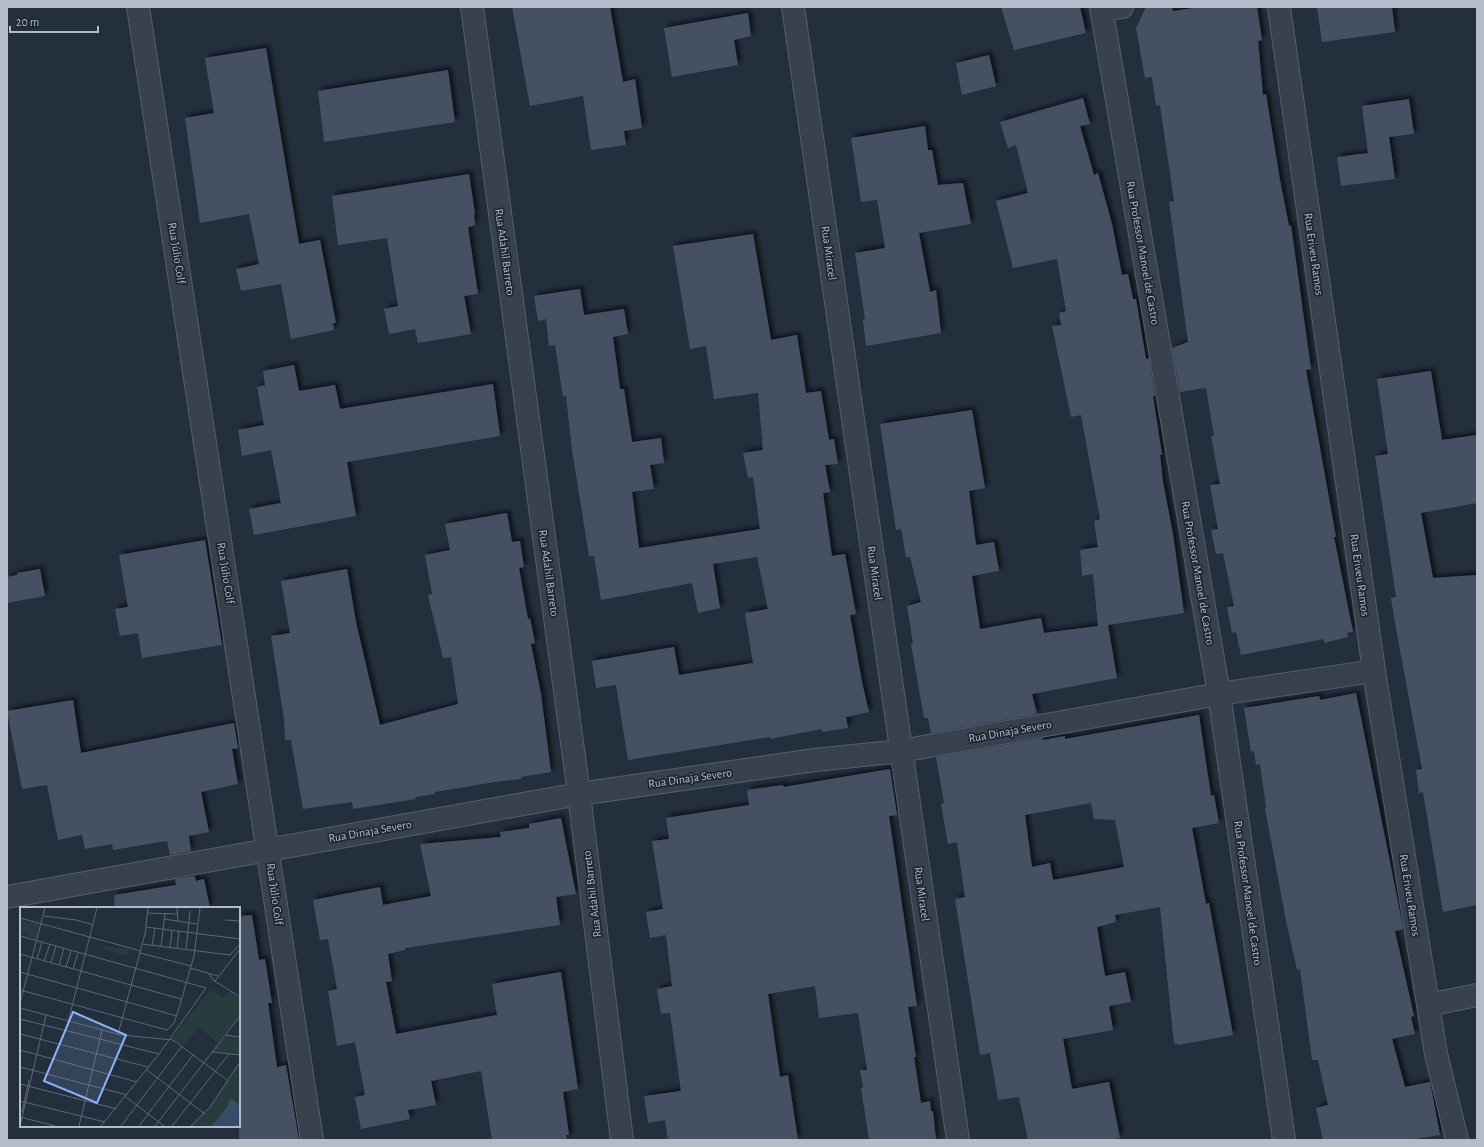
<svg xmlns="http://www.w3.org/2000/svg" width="1484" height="1147" viewBox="0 0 1484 1147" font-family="'Alegreya Sans',sans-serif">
  <defs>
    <filter id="shadow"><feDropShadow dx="3.5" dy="-3.5" stdDeviation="2" flood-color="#0009"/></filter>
  </defs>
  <rect width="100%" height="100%" fill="#242f3e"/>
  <path fill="#455162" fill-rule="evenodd" filter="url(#shadow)" d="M512,7h98l13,75 12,-3 7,49 -18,3 2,14 -35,5 -8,-54 -53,10z
    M1001,7h79l6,26 -72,17z
    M1146,7h26l1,4 28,-4h56l5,33 -4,1 5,54 3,-1 14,86 9,46 2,-1 20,144 -5,1 30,167h-2l19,95 -6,1 1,4 -24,6v-4l-83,16 -5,-23 -4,1 -5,-26 7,-1 -11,-53 -7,1 -5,-24 7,-1 -8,-44 10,-1 -9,-48h3l-8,-48 -26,4 -8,-44 16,-6 -19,-140 5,-1 -14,-96 -4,1 -4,-29 -7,1 -9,-50z
    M1317,7h75l3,25 -73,10z
    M748,13l3,23 -17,4 4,25 -66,12 -8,-49z
    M266,48l33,196 21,-4 16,83h-3l1,7 -43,9 -10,-55 -40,7 -5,-22 23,-5 -10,-50 -49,9 -15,-105 29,-5 -9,-55z
    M989,55l7,31 -34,9 -6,-32z
    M448,70l7,52 -131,20 -6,-51z
    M1083,98l7,26 -10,2 14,49 4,-2 14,51 10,51 6,-1 5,25h3l10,60 3,-1 6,38h-2l9,59h-2l3,27 10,52 11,79 -76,12 9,53 -85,16 5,20 -106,19 -3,-15h-4l-13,-74 2,-1 -6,-37 14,-4 -11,-45h-4l-5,-28 -5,1 -16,-106 92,-14 13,78 -16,3 7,54 18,-3 5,29 -27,5 8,53 61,-11 3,15 54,-7 -5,-52 -11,2 -2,-26 18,-3 -4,-26 6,-2 -19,-104 -10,2 -19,-91 9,-1 -2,-12 7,-2 -9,-52 -44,9 -17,-67 32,-8 -12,-48 -8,3 -8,-26z
    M1409,99l5,35 -25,3 6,42 -54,7 -4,-29 31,-4 -6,-47z
    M925,126l3,24h4l6,35 25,-2 8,41 -52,9 11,59 6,-2 5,43 -75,13 -3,-26 2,-1 -10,-66 30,-5 -8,-48 -16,2 -10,-64z
    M469,174l6,40h-1l1,11 -7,2 10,67 -14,2 7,38 -53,9 -3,-14 -26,5 -5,-25 14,-3 -11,-68 -49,7 -6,-49z
    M753,234l18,106 26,-5 9,58 15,-2 8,49 5,-1 4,25 -13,1 5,27 -7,1 9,63 13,-2 11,60 -6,1 12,67 7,30 -23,5 2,11 -26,4v-3l-52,10v-2l-142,23 -12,-75 -20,3 -4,-27 82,-14 5,28 74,-12 -8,-50 23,-4 -11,-52 -44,7 7,44 -22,5 -6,-30 -91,17 -7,-44h-5l-17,-106 -6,-54 -3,1 -8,-52 -6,1 -3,-27 -8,2 -4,-25 46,-7 4,26 40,-6 4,25 -15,3 7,52h4l8,53 29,-4 3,25 -14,2 4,24 -22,3 7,56 121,-19 -7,-52 -5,1 -5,-25 20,-3 -5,-57 -44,6 -8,-53 -16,3 -17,-103z
    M294,365l5,26 36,-6 5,24 153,-25 7,52 -153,26 9,54 -102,19 -5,-26 32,-6 -10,-53 -29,6 -4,-26 26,-5 -7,-38 8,-2 -2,-14z
    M1431,371l11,69 35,-5v68l-56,10 12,65 44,-3v330l-34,7 -20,-120 -4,1 -3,-23 6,-1 -27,-146 -4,-25 5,-1 -21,-141 13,-2 -11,-75z
    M507,513l5,29 8,-1 4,26 -5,1 9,51 2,-1 5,25 -4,1 10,50 10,78 -30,5v2l-26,3 -60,10v2l-20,3 1,2 -63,10 -1,-7 -49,7 -12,-69h-6l-1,-21 -13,-83 19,-3 -9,-52 66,-12 9,53 24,103 78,-21 -7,-47 -8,1 -15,-63 4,-1 -7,-39 25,-5 -5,-26z
    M205,540l17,105 -80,13 -4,-25 -18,3 -5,-27 13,-2 -9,-52z
    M40,569l5,27 -38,7v-26l10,-2v-2z
    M1356,693l46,229 1,7 -8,2 19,85 -3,1 4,17 -23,5 13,48 25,-5 10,53 -32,5h-85l-7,-32 12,-3 -10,-45h-6l-12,-91 -3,1 -11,-49 -21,-113 1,-1 -6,-43 -4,1 -2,-14 -3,1 -7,-44 75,-12 1,4z
    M73,700l8,53 153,-30 4,25 -6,1 6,35 -37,8 8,40 -20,4 2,15 -21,4 -3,-14 -54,9 -1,-6 -27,5 -3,-14 -24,5 -11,-55 -25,4 -15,-78z
    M1199,715l12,81 3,-1 5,28 -27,5 14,76 3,-1 24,132 -55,10 -1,-2 -3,1 -14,-137 -45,8 1,7 -19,5 8,49 20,-4 6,30 -22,4 4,24 -50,9 9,50 37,-7 11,56 -13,2h-79l-9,-43 -21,3 -8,-47 -10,2 -25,-156 10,-2 -8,-55 -9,2 -7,-40 3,-1 -8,-46 107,-19v2l22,-4v3zM1091,803l3,16 21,1 9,47 -71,13 -3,-17 -18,4 -7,-52z
    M890,769l7,46 -8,1 28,190 -9,1 8,50h-2l7,46 9,-2 1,10h2l3,29h-67l-8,-52 2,-1 -3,-17h7l-9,-57 -39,5 -4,-32 -47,8 12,83 8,-2 10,65h-130l-3,-20 -17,3 -4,-27 37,-5 -11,-78 -9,1 -4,-25 15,-3 -6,-51 -16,3 -4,-26 17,-3 -11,-68 17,-2 -3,-21 83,-13 -2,-15 36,-5 1,2z
    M561,818l15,76 -20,3 4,28 -155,23v2l-17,4 4,27 -6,1 10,52 101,-19 -5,-31 69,-12 17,117 -15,3 6,43h-3l1,5h-75l-11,-69 -50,10 5,24 -28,5 2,9 -49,10 -6,-32 10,-2 -10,-53 -18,4 -9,-55 9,-2 -9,-50 -8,1 -7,-40 67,-13 3,18 48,-9 -11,-52 81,-7 -1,-5 29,-4v-4z
    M195,876l1,5 8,-2 6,29h-95l-1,-13 62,-10 -1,-6z
    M252,915l7,45 6,-1 7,44h-4l9,64 9,-2 13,75h-60v-224z"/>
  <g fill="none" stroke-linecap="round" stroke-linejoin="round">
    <defs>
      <path id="minor" d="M138,7l174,1133
        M472,7l107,787 43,346
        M793,7l165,1133
        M1101,7l118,687 65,446
        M1279,7l95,664 62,383 21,86
        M1102,10l20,-3
        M7,897l572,-103 236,-34 86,-9 318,-57 155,-23
        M1428,1005l49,-10"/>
    </defs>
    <use href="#minor" stroke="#565f6c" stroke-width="24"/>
    <use href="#minor" stroke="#38414e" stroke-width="22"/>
  </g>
  <g text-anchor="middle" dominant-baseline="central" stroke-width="3.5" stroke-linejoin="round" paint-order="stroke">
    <g font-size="12" fill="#b4bcc9" stroke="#1d2633">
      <text transform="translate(505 252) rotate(82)">Rua Adahil Barreto</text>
      <text transform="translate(177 253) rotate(81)">Rua Júlio Colf</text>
      <text transform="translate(829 253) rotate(82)">Rua Miracel</text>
      <text transform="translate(1143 253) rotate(80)">Rua Professor Manoel de Castro</text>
      <text transform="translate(1314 254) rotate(82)">Rua Eriveu Ramos</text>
      <text transform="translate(226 573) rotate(81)">Rua Júlio Colf</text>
      <text transform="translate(549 573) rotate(82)">Rua Adahil Barreto</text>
      <text transform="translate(875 573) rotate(82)">Rua Miracel</text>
      <text transform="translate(1198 573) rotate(80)">Rua Professor Manoel de Castro</text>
      <text transform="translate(1360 575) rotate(82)">Rua Eriveu Ramos</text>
      <text transform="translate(1010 731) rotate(-10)">Rua Dinaja Severo</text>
      <text transform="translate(690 778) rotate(-8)">Rua Dinaja Severo</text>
      <text transform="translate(370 831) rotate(-10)">Rua Dinaja Severo</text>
      <text transform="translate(1248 893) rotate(82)">Rua Professor Manoel de Castro</text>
      <text transform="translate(275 894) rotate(82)">Rua Júlio Colf</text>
      <text transform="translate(592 894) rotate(-97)">Rua Adahil Barreto</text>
      <text transform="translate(922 894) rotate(82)">Rua Miracel</text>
      <text transform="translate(1410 895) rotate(81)">Rua Eriveu Ramos</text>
    </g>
  </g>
  <g transform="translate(20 907)">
    <rect width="220" height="220" fill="#242f3e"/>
    <path d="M0,13l20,5 -4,14 -9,-3 -1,-5 -2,4 -4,-1zM84,39l25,3 -2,7 -23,-7zM190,83l12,7 7,-5 11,6v16l-22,29 -19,-16 -16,19 -11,-8zM206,128l14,2v18l-28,-3zM220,155v64h-49l14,-12z" fill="#263c3f"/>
    <path d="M212,192l8,6 -2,21h-26l16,-20 1,-6z" fill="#394c67"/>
    <path fill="none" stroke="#5e6776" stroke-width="1" d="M157,1l1,13M127,6l30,1M24,9l32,4 18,5M0,11l121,33M144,12l33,5M205,13l15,1M126,20l94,12M0,29l186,52 -47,66 -58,72M122,37l88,11 10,-11M132,39l3,-18M141,40l4,-34M150,41l2,-18M157,42l2,-18M166,43l4,-39M120,46l51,13M0,47l161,45M17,52l5,-17M24,54l6,-17M31,56l5,-17M39,58l5,-17M46,60l5,-16M170,61l28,8M53,62l5,-16M0,65l157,44M189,67l4,6 27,17M195,74l25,-32M0,83l147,40 7,-7 6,-18 14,-49 6,-48M0,96l25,-95M0,101l101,27 52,5 54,40M0,112l139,35M46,123l31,-122M0,127l128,33M98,127l27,-100 3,-26M206,128l14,2M0,143l117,32M192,145l28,3M0,160l107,28M127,163l58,44M0,177l97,25M106,190l38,29M0,194l85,21M2,205l7,-32M0,210l35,9M0,219l26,-111M59,219l23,-96M101,219l61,-80M119,219l54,-71M135,219l85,-110M152,219l57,-72M171,219l19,-19 30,-45"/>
    <path fill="#8ab4f8" fill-opacity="0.15" stroke="#8ab4f8" stroke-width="2" d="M53,105l53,23 -29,68 -53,-22z"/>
    <rect width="220" height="220" fill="none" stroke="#b4bcc9" stroke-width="2"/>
  </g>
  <rect width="1484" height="1147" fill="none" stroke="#b4bcc9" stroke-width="16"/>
  <path d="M10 26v6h88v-6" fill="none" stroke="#b4bcc9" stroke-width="2"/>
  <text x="16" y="26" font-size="12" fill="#b4bcc9" stroke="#1d2633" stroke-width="3" paint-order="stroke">20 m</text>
</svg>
